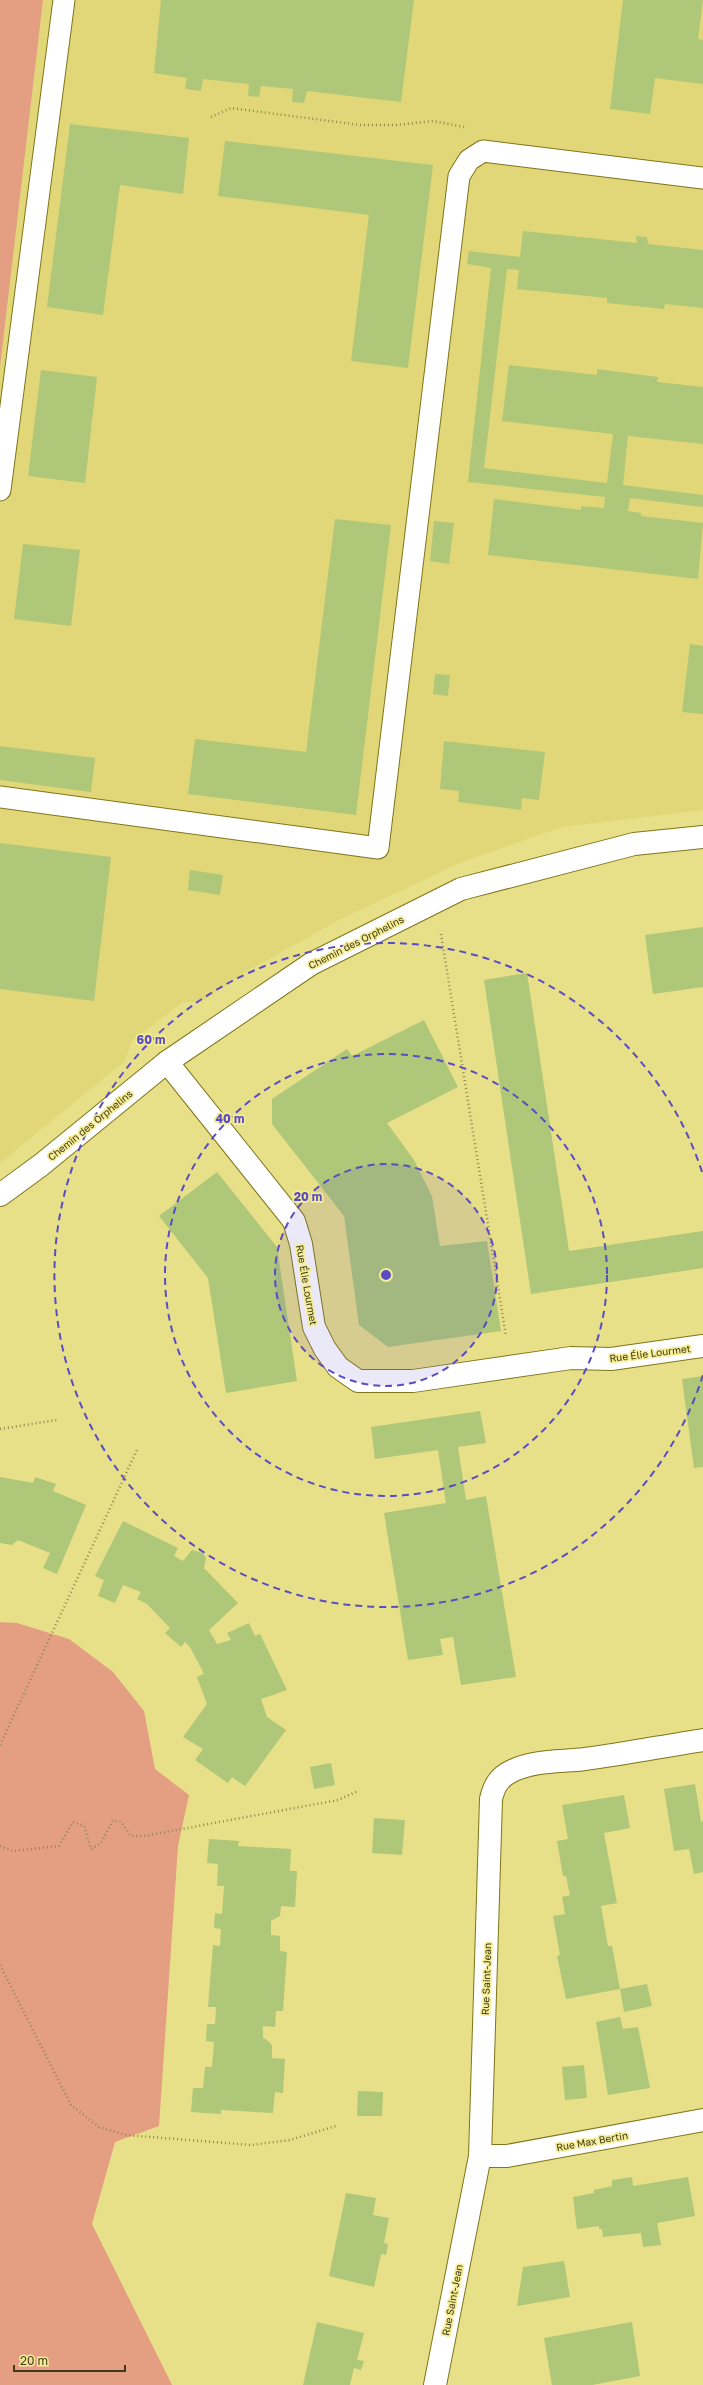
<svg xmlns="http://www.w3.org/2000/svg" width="703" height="2385" viewBox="0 0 703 2385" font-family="'Golos Text',sans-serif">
  <rect width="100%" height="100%" fill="#e8df89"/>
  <path fill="#e2d778" d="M0,0h703v810l-141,17 -100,35 -121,57 -92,51 -48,32h-18l-52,40 -6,19 -125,102z"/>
  <path fill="#e49e82" d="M0,0h43l-43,367z
    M0,1622l17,1 52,16 44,33 31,39 11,58 34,26 -11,51 -19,280 -44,16 -23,82 80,161h-172z"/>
  <path fill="#aec778" d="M161,0h253l-13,102 -94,-11 -3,12 -12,-1 1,-13 -32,-3 -2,11 -11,-1 1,-12 -46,-5 -2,12 -16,-2 2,-11 -33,-5z
    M623,0h80l-5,39 5,1v44l-48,-6 -5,36 -40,-5z
    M70,124l119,14 -6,56 -63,-9 -17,130 -56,-8z
    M225,141l208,24 -25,203 -57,-7 18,-146 -151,-19z
    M523,231l114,12 -1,-7 11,1 1,7 55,6v58l-38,-4 -1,5 -57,-6v-5l-90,-9 2,-19 -12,-1 -23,199 123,15 6,-49 -111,-13 7,-56 88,10v-6l61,8 -1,5 46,5v57l-75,-8 -5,49 80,10v12l-73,-9 -2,13 13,2v3l62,7 -5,56 -210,-24 6,-56 87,11v-4l23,2 1,-11 -137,-15 23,-214 -24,-4 2,-13 51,6z
    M41,370l56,7 -12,106 -57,-7z
    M335,519l56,6 -35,290 -168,-21 7,-55 111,13z
    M434,521l20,2 -5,41 -19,-3z
    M23,544l57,6 -9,76 -57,-7z
    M690,644l13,2v68l-21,-2z
    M435,674l15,1 -2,21 -15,-2z
    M444,741l101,11 -6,48 -17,-2 -1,12 -63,-8 1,-11 -19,-2z
    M0,746l95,12 -4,34 -91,-12z
    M0,843l111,14 -17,144 -94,-12z
    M190,870l33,5 -3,20 -32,-5z
    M703,927v60l-50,7 -8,-59z
    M527,973l42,278 134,-20v37l-172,26 -47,-314z
    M424,1020l34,67 -71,36 27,37 18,36 8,50 47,-5 14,90 -113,16 -29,-22 -15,-109 -72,-92v-25l75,-50 5,7z
    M217,1172l60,75 20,134 -71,12 -18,-115 -49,-62z
    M703,1376v91l-9,1 -12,-89z
    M480,1411l6,32 -28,4 8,53 20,-4 30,181 -55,8 -8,-48 -13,2 3,16 -35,5 -24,-147 62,-10 -8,-53 -63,9 -4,-32z
    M0,1477l33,6 2,-6 21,7 -3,7 33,14 -29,69 -14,-6 7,-15 -32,-13 -6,5 -12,-2z
    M123,1521l55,27 -4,8 9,5 9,-11 11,3 3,5 -2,10 34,35 -29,27 8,14 14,-4 -4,-7 22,-10 6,13 5,-2 27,56 -26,9 6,18 19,13 -41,56 -13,-9 -4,6 -33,-23 8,-11 -20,-12 24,-33 -10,-27 7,-3 -14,-27 -5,-5 -4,5 -16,-14 5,-5 -23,-24 -10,-5 4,-7 -18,-7 -8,18 -17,-7 6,-16 -9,-4z
    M331,1763l4,22 -21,4 -4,-22z
    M695,1784l6,38 2,-1v51l-9,2 -5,-25 -15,2 -10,-62z
    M624,1795l6,33 -26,5 13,70 -16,3 7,40h4l8,43 27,-5 5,22 -28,6 -4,-23 -54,10 -9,-43 3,-1 -7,-39 12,-2 -3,-17 8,-2 -4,-19h-3l-6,-35 11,-2 -6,-34z
    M374,1818l31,2 -3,35 -30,-2z
    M209,1839l30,2 -1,5 53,3 -1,22h7l-2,36 -14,-1 -1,10 -9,5v14l9,1v15l7,1 -4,59h-7l-1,16 -12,-1v12l4,2 5,5v13l13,1 -2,34 -8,-1 -2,21 -52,-3v4l-30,-2 2,-24h10l2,-21h7l2,-25 -8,-1 1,-17h8l1,-17h-8l5,-62 7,1 1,-17 -7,-1 1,-15 7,1 2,-28h-7l1,-22 -11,-1z
    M620,2017l3,12 15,-2 12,61 -42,7 -12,-73z
    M584,2065l3,33 -22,2 -3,-33z
    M358,2091l25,1 -1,24h-25z
    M632,2177l1,9 55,-9 7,39 -38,7 4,22 -18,2 -2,-14 -38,4 -1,-8h-3v-3l-22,3 -4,-32 21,-4v-3l18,-4v-6z
    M346,2193l30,5 -3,17 16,3 -5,25 4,1 -2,11 -5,-1 -7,33 -45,-11z
    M564,2261l6,36 -53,9 6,-39z
    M317,2322l47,11 -7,27 7,1 -3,9 -7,-2 -4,17h-47z
    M632,2322l8,54 -48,9h-40l-8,-47z"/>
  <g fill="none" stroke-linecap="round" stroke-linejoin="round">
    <defs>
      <path id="service" d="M0,490l64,-490
        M0,797l378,51 81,-672 10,-16 14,-9 220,27"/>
      <path id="minor" d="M167,1062l127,159 7,23 13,83 11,22 13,18 20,14h55l158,-23 40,1 92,-13
        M480,2156h27l196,-36
        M435,2385l45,-229 11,-357c3,-13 8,-22 21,-28 22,-11 49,-9 73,-12 39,-5 79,-13 118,-19"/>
      <path id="tertiary" d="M0,1195l41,-30 126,-103 144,-98 150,-75 173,-45 69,-7"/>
    </defs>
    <use href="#service" stroke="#7f7519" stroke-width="23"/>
    <use href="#minor" stroke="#7f7519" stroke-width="24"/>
    <use href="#tertiary" stroke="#7f7519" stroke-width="24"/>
    <path stroke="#90894e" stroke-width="2.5" stroke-dasharray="1 3" stroke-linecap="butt" d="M211,117l20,-9 129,17h36l37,-4 31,6
      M441,934l65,402
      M0,1429l57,-9
      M0,1745l137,-295
      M0,1846l13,5 46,-5 14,-24 11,4 7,23 10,-6 12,-23 8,2 10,14h13l194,-36 20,-9
      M0,1965l71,140 28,22 27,8 125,10 39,-5 46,-14"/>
    <use href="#service" stroke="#fff" stroke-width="21"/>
    <use href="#minor" stroke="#fff" stroke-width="22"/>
    <use href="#tertiary" stroke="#fff" stroke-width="22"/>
  </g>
  <circle cx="386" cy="1275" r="111" fill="#594cc4" fill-opacity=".12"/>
  <g fill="none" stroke="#594cc4" stroke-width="2" stroke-dasharray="7 5">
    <circle cx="386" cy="1275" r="111"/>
    <circle cx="386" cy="1275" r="221"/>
    <path d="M703 1375A332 332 0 1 1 703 1175"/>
  </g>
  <g text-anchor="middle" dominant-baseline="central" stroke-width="3.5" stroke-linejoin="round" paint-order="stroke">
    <g font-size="10" fill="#3e3916" stroke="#f5ec96">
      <text transform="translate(356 942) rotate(-27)">Chemin des Orphelins</text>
      <text transform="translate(90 1125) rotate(-39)">Chemin des Orphelins</text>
      <text transform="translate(307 1285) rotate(80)">Rue Élie Lourmet</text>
      <text transform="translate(650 1353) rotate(-7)">Rue Élie Lourmet</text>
      <text transform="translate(486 1979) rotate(-88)">Rue Saint-Jean</text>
      <text transform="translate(592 2141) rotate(-10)">Rue Max Bertin</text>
      <text transform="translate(452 2300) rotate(-79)">Rue Saint-Jean</text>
    </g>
  </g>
  <circle cx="386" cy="1275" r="6" fill="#594cc4" stroke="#f5ec96" stroke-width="2"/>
  <g font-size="12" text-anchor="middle" font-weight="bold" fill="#594cc4" stroke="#f5ec96" stroke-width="3.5" stroke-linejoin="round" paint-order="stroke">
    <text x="151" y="1044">60 m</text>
    <text x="230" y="1123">40 m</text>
    <text x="308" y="1201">20 m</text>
  </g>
  <path d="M14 2365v6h111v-6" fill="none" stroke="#3e3916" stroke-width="2"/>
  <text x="20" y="2365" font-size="12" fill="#3e3916" stroke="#f5ec96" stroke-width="3" paint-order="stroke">20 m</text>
</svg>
